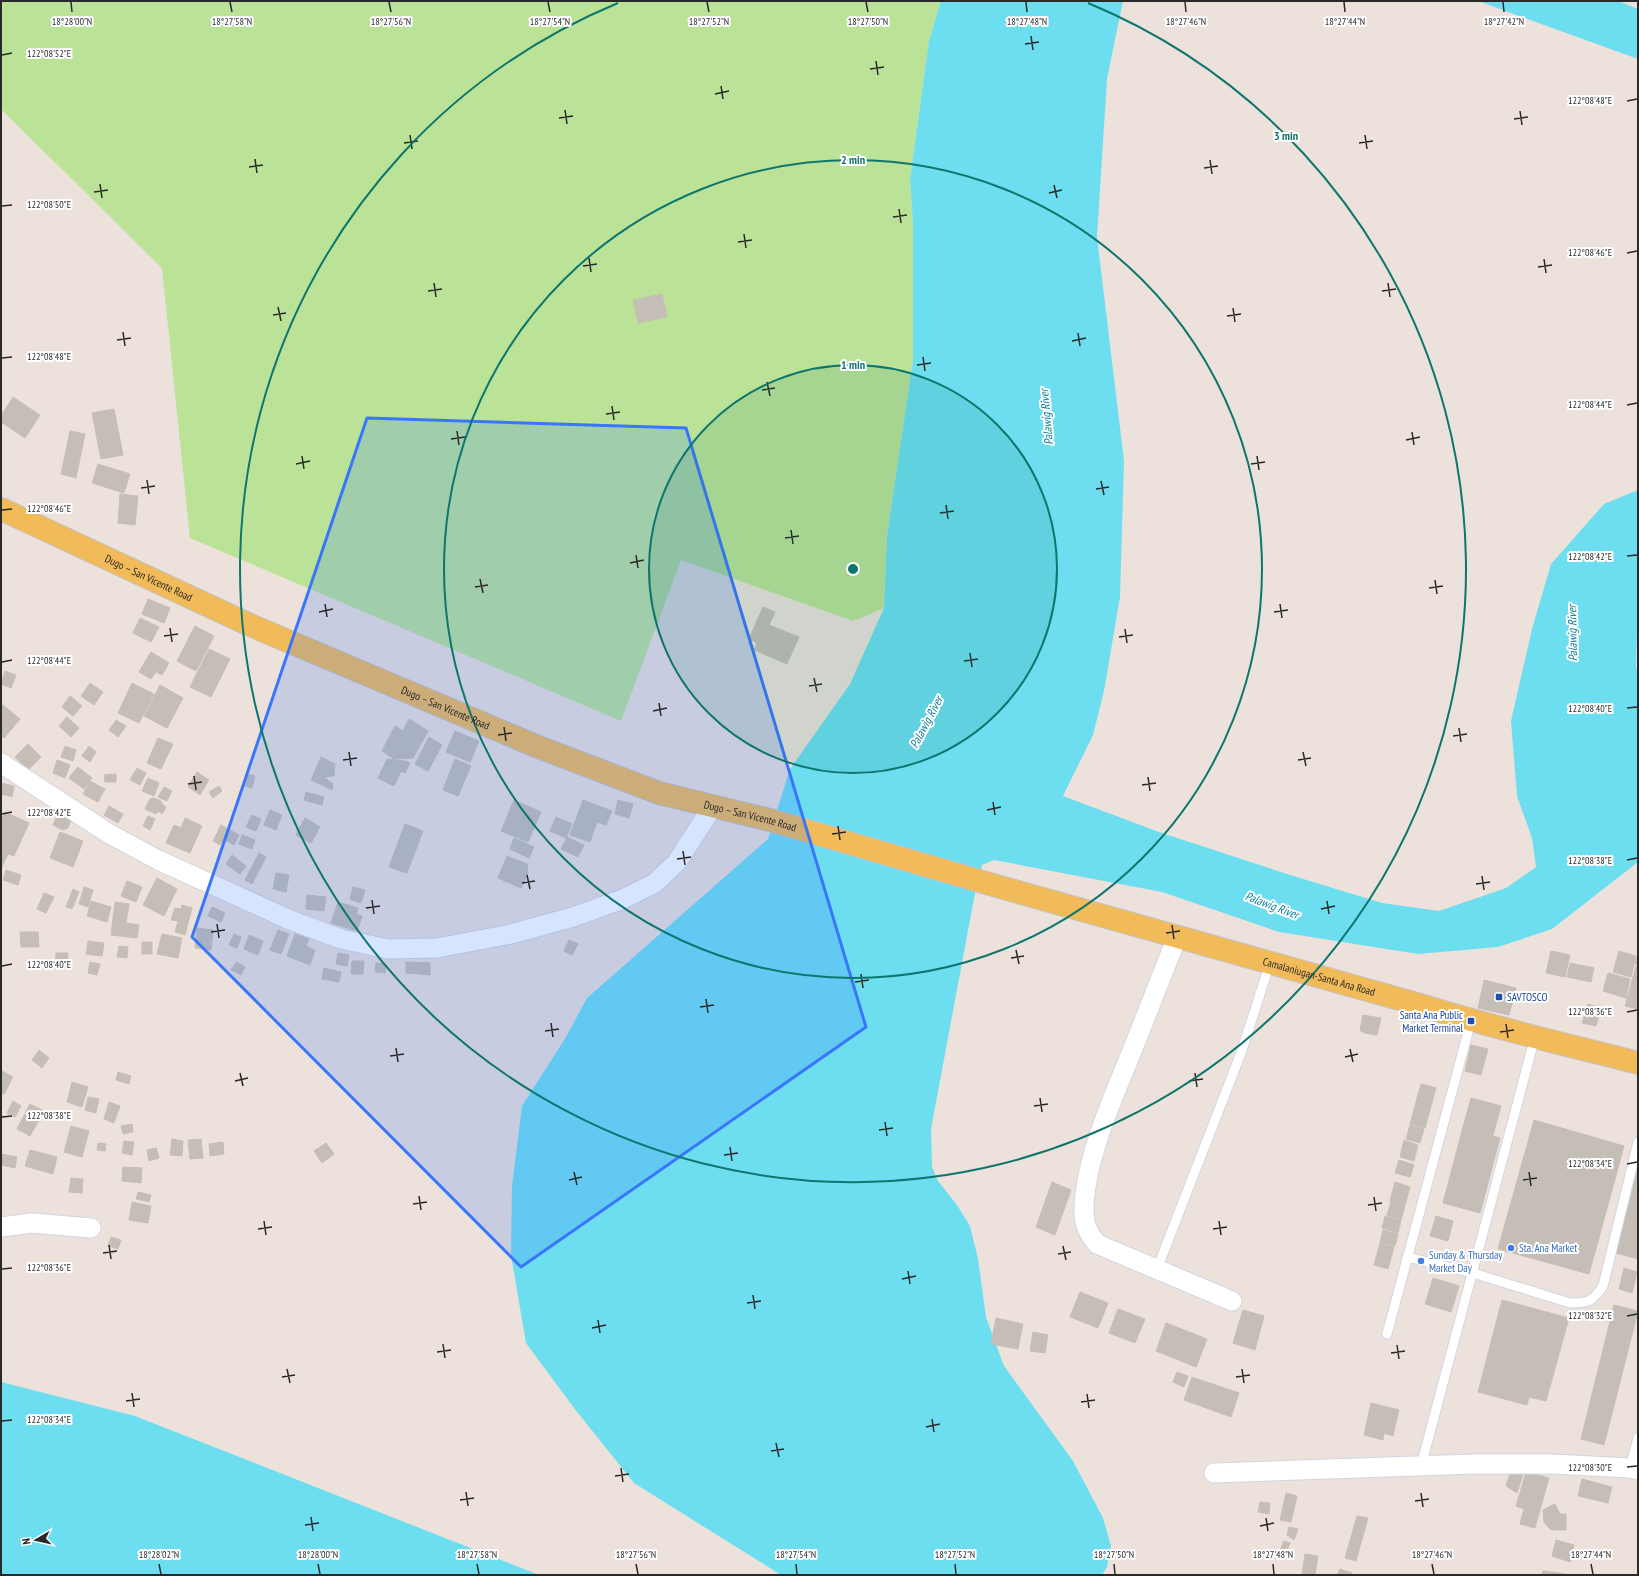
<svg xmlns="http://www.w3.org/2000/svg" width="1639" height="1576" viewBox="0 0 1639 1576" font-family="'PT Sans Narrow',sans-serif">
  <rect width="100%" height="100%" fill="#ece2db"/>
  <path fill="#bbe397" d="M1,1h940l-12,40 -19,138 3,44v137l-26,176 -3,72 -31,13 -172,-61 -60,161 -431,-183 -28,-270 -161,-159z"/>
  <path fill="#6cdef0" d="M941,1h182l-16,78 -10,158 27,224 -4,136 -16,94 -11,44 -30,61 96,36 128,42 95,29 57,8 67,-23 30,-21 -4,-29 -15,-42 -6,-75 21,-92 19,-65 53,-60 34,-14v106l-2,71 2,3v192l-86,67 -54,18 -80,7 -139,-22 -117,-40 -168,-32 -12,5 -7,28 -44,236 1,38 6,14 19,24 13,21 8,33 8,58 18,49 69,95 30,57 8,28 -4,21 -5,8h-321l-147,-92 -60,-75 -48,-65 -15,-88 1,-69 10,-80 44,-69 21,-39 181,-159 22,-70 60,-85 34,-76 3,-72 26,-176v-136l-3,-45 19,-138z
    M1478,1h140l20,8v50z
    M1,1382l134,34 404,159h-538z"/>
  <path fill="#c4beb7" stroke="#c7beb5" d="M662,294l5,23 -29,6 -5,-23z
    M13,397l27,18 -15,23 -24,-16v-6z
    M114,409l9,46 -22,4 -9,-46z
    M70,431l15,3 -9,44 -15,-4z
    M98,464l32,10 -6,19 -32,-10z
    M120,494l18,2 -3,29 -17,-2z
    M148,599l22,9 -6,15 -22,-9z
    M763,607l12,5 -6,13 30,12 -12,27 -33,-14 3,-7 -8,-4z
    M140,618l19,9 -8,15 -18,-9z
    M195,626l19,10 -18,35 -19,-10z
    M209,649l21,10 -19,38 -21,-10z
    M151,652l18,11 -7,12 -6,-3 -5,7 -12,-7z
    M5,671l11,4 -5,13 -10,-4z
    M90,683l13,9 -9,13 -13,-9z
    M132,683l22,11 -15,29 -21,-10z
    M160,685l23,13 -16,30 -23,-12z
    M70,696l12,10 -9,10 -11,-9z
    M3,705l17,14 -16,19 -3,-2v-29z
    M67,717l12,11 -8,9 -12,-11z
    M409,719l19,12 -15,27 -19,1 -12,-8 13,-25 8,5z
    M116,720l10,6 -8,11 -9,-7z
    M455,731l24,10 -9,21 -24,-10z
    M429,737l13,8 -14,26 -13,-7z
    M158,738l15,6 -12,25 -14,-6z
    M28,744l13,13 -13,13 -13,-13z
    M65,746l11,4 -3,11 -12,-4z
    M89,746l7,6 -6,10 -8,-6z
    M321,757l14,7 -1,12 -10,1 9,7 -1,6 -21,-10z
    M387,759l18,2 5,2 -5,10 -4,-2 -7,15 -16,-8z
    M455,759l16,7 -13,30 -15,-6z
    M57,760l13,5 -5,13 -12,-5z
    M78,767l14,11 -8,11 -15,-11z
    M137,768l9,5 -6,12 -10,-5z
    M197,772l12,8 -9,15 -12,-8z
    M116,774v8h-11l-1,-7z
    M248,774l7,2 -3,12 -7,-2z
    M148,778l11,5 -5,13 -12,-5z
    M90,781l15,8 -7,13 -15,-8z
    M1,783l13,3 -2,11 -11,-3z
    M219,786l3,5 -9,7 -4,-6z
    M164,787l8,4 -5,10 -9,-4z
    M306,792l18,5 -2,8 -18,-5z
    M154,798l7,3 1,3 4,3 -4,7 -4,-3 -2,3 -11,-5 5,-10z
    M514,800l27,12 -13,30 -27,-11z
    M583,800l29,11 -6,14 -9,-3 -7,20 -20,-7z
    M618,800l15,4 -4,14 -14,-4z
    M109,806l14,8 -5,9 -14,-8z
    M60,808l13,6 -5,14 -5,2 -10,-5z
    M270,810l12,5 -6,15 -12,-5z
    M5,812l24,11 -15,33 -6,-2 -7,15v-48z
    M252,815l9,4 -5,12 -10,-4z
    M148,816l7,3 -5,11 -7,-4z
    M556,817l16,7 -6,14 -16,-7z
    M185,818l17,8 -12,27 -24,-10 8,-18 7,3z
    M305,818l15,9 -9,16 -15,-8z
    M405,824l18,7 -16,42 -18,-6z
    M221,825l18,10 -5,10 -10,-6 -4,6 -7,-4z
    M60,832l23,9 -10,26 -23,-9z
    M242,835l13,5 -3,9 -13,-5z
    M567,837l17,8 -6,12 -17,-8z
    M514,838l20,9 -5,11 -19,-9z
    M259,853l7,4 -14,27 -7,-4z
    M232,855l14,11 -6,8 -14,-10z
    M507,856l20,8 1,9 -7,15 -23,-10z
    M6,870l15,5 -3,10 -15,-5z
    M276,873l13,2 -3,17 -13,-3z
    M157,878l20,11 -13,27 -21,-11z
    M127,881l15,6 -6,15 -15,-6z
    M84,887l9,3 -5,17 -9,-3z
    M353,887l12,3 -4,13 -11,-4z
    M73,889l6,3 -7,17 -6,-2z
    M44,893l10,4 -8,16 -9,-4z
    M307,895l19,2 -2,14 -18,-2z
    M91,901l20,6 -4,15 -20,-6z
    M115,902l14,2 -3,19 13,2 -2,13 -26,-3z
    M338,902l20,6 -2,6 6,2 -5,15 -26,-8z
    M182,905l10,3 -7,27 -10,-3 3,-11 -7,-1 4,-12 6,1z
    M212,907l13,6 -4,9 -13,-6z
    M197,928l16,2 -2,20 -16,-2z
    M278,930l11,4 -8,20 -11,-4z
    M20,932h18l1,15h-18z
    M162,934l20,4 -4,20 -21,-4z
    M234,934l7,3 -4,11 -8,-3z
    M295,934l14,5 -3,7 9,4 -5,15 -23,-9z
    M249,935l14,6 -5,14 -14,-6z
    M569,940l9,4 -6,11 -8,-4z
    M88,941l16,2 -2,13 -16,-2z
    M142,942h10v12h-10z
    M119,946l9,1 -1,11 -10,-1z
    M1551,951l19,4 -5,22 -19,-4z
    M1619,951l17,5 -5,21 -18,-5z
    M56,953h12l-1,14h-12z
    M338,953l11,2 -2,11 -11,-2z
    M1638,954v11l-3,-1z
    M352,961h12l-1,13h-12z
    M90,962l10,2 -3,11 -9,-2z
    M236,962l9,5 -4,8 -10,-5z
    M406,962l24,1v12l-24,-2z
    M376,963l10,1 -1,9 -10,-1z
    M1570,963l24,5 -3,14 -24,-5z
    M1636,966l2,1v42l-13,-3z
    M324,968l17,4 -2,10 -17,-3z
    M1608,973l22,6 -4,19 -23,-7z
    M1484,980l32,8 -7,27 -31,-7z
    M1588,1004l13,4 -5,18 -14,-3z
    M1363,1015l18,3 -4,17 -13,-2 -4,-3z
    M1471,1045l17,4 -7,26 -16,-4z
    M39,1050l10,8 -7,10 -10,-8z
    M2,1071l11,6 -9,17 -3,-2v-19z
    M118,1072l13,4 -2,8 -13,-4z
    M72,1082l16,5 -6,20 -15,-5z
    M1421,1084l15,4 -11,40 -15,-4z
    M88,1097l11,2 -3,14 -11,-3z
    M1471,1098l30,8 -8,29 -30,-8z
    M13,1101l8,5 -6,11 -8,-4z
    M109,1102l11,4 -6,17 -10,-4z
    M30,1104l14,7 -14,25 -13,-7z
    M1534,1120l90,26 -35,128 -91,-25z
    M132,1124l1,8 -10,2 -2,-8z
    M1410,1125l14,4 -4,14 -14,-4z
    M71,1126l18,5 -7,26 -18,-5z
    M1463,1127l37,11 -20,75 -37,-10z
    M172,1139l11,2 -1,15 -12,-1z
    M201,1139l2,19 -13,1 -2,-19z
    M1404,1140l14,5 -4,16 -14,-4z
    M124,1141l10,1 -2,13 -10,-2z
    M223,1142l1,12 -14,2 -1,-12z
    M98,1143l8,1 -1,7 -8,-1z
    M326,1143l8,11 -12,9 -8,-12z
    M156,1148l3,10 -10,3 -2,-11z
    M30,1150l27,7 -4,17 -28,-8z
    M1,1154l16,3 -2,11 -14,-3z
    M1399,1160l15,5 -4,12 -15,-4z
    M123,1167l19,1 -1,15 -19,-2z
    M1638,1168v91l-22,-6z
    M71,1178l12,1 -1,14 -13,-1z
    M1052,1182l19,8 -16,45 -19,-8z
    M1395,1182l15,5 -5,18 -15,-4z
    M138,1192l13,3 -2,7 -13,-3z
    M132,1202l19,4 -3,17 -19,-3z
    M1391,1202l14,4 -4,14 -14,-5z
    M1385,1216l16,5 -3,12 -16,-5z
    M1436,1216l17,5 -5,20 -18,-5z
    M1383,1230l15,4 -3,12 -15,-4z
    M111,1237l10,3 -3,9 -10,-3z
    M1380,1243l14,4 -6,22 -14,-4z
    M1624,1268l13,4 -5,21 -13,-4z
    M1433,1278l26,8 -8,26 -26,-8z
    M1080,1292l28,11 -10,25 -28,-11z
    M1502,1300l67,18 -23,83 -17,-4 -2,8 -49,-13z
    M1614,1305l24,6 -34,134 -23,-6z
    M1118,1309l27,10 -10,24 -26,-10z
    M1243,1310l21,6 -9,34 -22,-7z
    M996,1318l27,6 -5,25 -27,-5z
    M1166,1323l41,16 -11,28 -40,-16z
    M1033,1332l15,3 -3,18 -15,-2z
    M1177,1372l11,4 -4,11 -11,-5z
    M1192,1377l47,16 -8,24 -47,-17z
    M1371,1403l28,7 -6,26 -9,-3 -1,7 -19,-5z
    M1511,1470l12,4 -6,19 -11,-7z
    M1526,1472l23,6 -14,50 -15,-4 4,-15 -8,-3z
    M1582,1479l30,8 -4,16 -30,-7z
    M1286,1493l11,3 -6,26 -11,-2z
    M1260,1502l10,1 -1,11 -11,-2z
    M1555,1504l5,10h6v16h-15l-7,-8 -1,-12z
    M1357,1516l11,2 -12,43 -11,-3z
    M1289,1527l9,2 -4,11 -7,-5z
    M1556,1540l18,5 -4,17 -18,-6z
    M1284,1541l6,2 -6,14 -6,-2z
    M1305,1554l13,2 -3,19h-13z
    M1340,1569l12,4v2h-15z
    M1543,1571l23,3v1h-24z"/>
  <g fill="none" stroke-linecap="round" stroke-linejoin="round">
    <defs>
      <path id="lane" d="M1407,1257l66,16 97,30c19,0 22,-1 33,-17l35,-144
        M1157,1269l84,-216 29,-90
        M1387,1334l84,-313
        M1421,1466l114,-429
        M1630,1468l8,-30"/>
      <path id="street" d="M1,763l107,70 50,27 132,60 51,19 47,10 49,-1 74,-14 62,-17 50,-18 32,-16 22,-21 36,-56
        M1177,937c-15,38 -30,76 -45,114 -19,47 -49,112 -48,163 0,12 6,21 13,30l135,57
        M1,1227l31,-4 59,5
        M1214,1473l260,-9h78l78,4 8,2"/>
      <g id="primary">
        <path id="s1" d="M1,509l249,116 286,121 123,47 111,27 230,67 417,117c73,23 147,40 221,59"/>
      </g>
    </defs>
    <use href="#lane" stroke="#d0d6e3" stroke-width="11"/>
    <use href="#street" stroke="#d0d6e3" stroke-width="21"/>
    <use href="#primary" stroke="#c3c3c3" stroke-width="24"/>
    <use href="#lane" stroke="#fff" stroke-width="9"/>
    <use href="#street" stroke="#fff" stroke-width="19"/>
    <use href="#primary" stroke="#f2bb5a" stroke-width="22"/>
  </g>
  <path fill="#3976fb" fill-opacity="0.2" stroke="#3976fb" stroke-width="3" stroke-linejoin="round" d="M367,418l319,10 180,599 -345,240 -329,-330z"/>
  <path fill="none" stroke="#292929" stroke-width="1.5" d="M71,2l1,10M230,2l2,10M389,2l2,10M548,2l2,10M707,2l2,10M866,2l2,10M1026,2l1,10M1185,2l1,10M1344,2l1,10M1503,2l1,10M1031,36l2,14M1025,44l14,-2M2,55l10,-2M876,61l2,14M870,69l14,-2M721,86l2,13M715,94l14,-3M1627,101l10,-2M565,110l2,14M1520,111l2,14M559,118l14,-2M1514,119l14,-2M410,135l2,14M1365,135l2,14M404,143l14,-2M1359,143l14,-2M255,159l2,14M1210,160l2,14M249,167l14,-2M1204,168l14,-2M100,184l2,14M1054,185l3,13M94,192l14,-2M1049,193l13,-3M2,206l10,-1M899,209l2,14M893,217l14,-2M744,234l2,14M738,242l14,-2M1627,253l10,-2M589,258l2,14M1544,259l2,14M583,266l14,-2M1538,267l14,-2M434,283l2,14M1388,283l2,14M428,291l14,-2M1382,291l14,-2M278,307l3,14M1233,308l2,14M273,315l13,-2M1227,316l14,-2M123,332l2,14M1078,333l2,13M117,340l14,-2M1072,341l14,-3M923,357l2,14M2,358l10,-1M917,365l14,-2M767,382l3,14M762,390l13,-2M1627,405l10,-2M612,406l2,14M606,414l14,-2M457,431l2,14M1412,432l2,13M451,439l14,-2M1406,440l14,-3M302,456l2,13M1257,456l2,14M296,464l14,-3M1251,464l14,-2M147,480l2,14M1101,481l3,14M141,488l14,-2M1096,489l13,-2M946,505l2,14M2,510l10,-1M940,513l14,-2M791,530l2,14M785,538l14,-2M636,555l2,13M1627,556l10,-1M630,563l14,-3M480,579l3,14M1435,580l2,14M475,587l13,-2M1429,588l14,-2M325,604l2,13M1280,604l2,14M319,612l14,-3M1274,612l14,-2M170,628l2,14M1125,629l2,14M164,636l14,-2M1119,637l14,-2M970,653l2,14M964,661l14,-2M2,662l10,-2M814,678l3,14M809,686l13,-2M659,703l2,13M1627,708l10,-1M653,711l14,-3M504,727l2,14M1459,728l2,14M498,735l14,-2M1453,736l14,-2M349,752l2,14M1303,752l3,14M343,760l14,-2M1298,760l13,-2M194,776l2,14M1148,777l2,14M188,784l14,-2M1142,785l14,-2M993,802l2,13M987,810l14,-3M2,814l10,-2M838,826l2,14M832,834l14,-2M683,851l2,14M677,859l14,-2M1627,860l10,-2M527,875l3,14M1482,876l2,14M522,883l13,-2M1476,884l14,-2M372,900l2,14M1327,901l2,13M366,908l14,-2M1321,909l14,-3M217,924l2,14M1172,925l2,14M211,932l14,-2M1166,933l14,-2M1016,950l3,14M1011,958l13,-2M2,966l10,-2M861,974l2,14M855,982l14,-2M706,999l2,14M700,1007l14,-2M1627,1012l10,-2M551,1023l2,14M1506,1024l2,14M545,1031l14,-2M1500,1032l14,-2M396,1048l2,14M1350,1049l3,13M390,1056l14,-2M1345,1057l13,-3M240,1073l3,13M1195,1073l2,14M235,1081l13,-3M1189,1081l14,-2M1040,1098l2,14M1034,1106l14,-2M2,1117l10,-1M885,1122l2,14M879,1130l14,-2M730,1147l2,14M724,1155l14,-2M1627,1164l10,-2M574,1172l3,13M1529,1172l2,14M569,1180l13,-3M1523,1180l14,-2M419,1196l2,14M1374,1197l2,14M413,1204l14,-2M1368,1205l14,-2M264,1221l2,14M1219,1221l2,14M258,1229l14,-2M1213,1229l14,-2M109,1245l2,14M1063,1246l3,14M103,1253l14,-2M1058,1254l13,-2M2,1269l10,-1M908,1271l2,13M902,1279l14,-3M753,1295l2,14M747,1303l14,-2M1627,1316l10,-2M598,1320l2,13M592,1328l14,-3M443,1344l2,14M1397,1345l2,14M437,1352l14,-2M1391,1353l14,-2M287,1369l3,14M1242,1369l2,14M282,1377l13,-2M1236,1377l14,-2M132,1393l2,14M1087,1394l2,14M126,1401l14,-2M1081,1402l14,-2M932,1419l2,13M2,1421l10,-1M926,1427l14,-3M776,1443l3,14M771,1451l13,-2M1627,1467l10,-1M621,1468l2,14M615,1476l14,-2M466,1492l2,14M1421,1493l2,14M460,1500l14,-2M1415,1501l14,-2M311,1517l2,14M1266,1518l2,13M305,1525l14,-2M1260,1526l14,-3M159,1564l2,10M318,1564l2,10M477,1564l2,10M636,1564l2,10M796,1564l1,10M955,1564l1,10M1114,1564l1,10M1273,1564l1,10M1432,1564l2,10M1591,1564l2,10"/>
  <circle cx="853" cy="569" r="204" fill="#0f766e" fill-opacity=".12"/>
  <g fill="none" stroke="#0f766e" stroke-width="2">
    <circle cx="853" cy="569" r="204"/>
    <circle cx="853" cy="569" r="409"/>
    <path d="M1088 3A613 613 0 1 1 618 3"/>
  </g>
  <g fill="#1a4fb4" stroke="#fff" stroke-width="1.5">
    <rect x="1495" y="993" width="8" height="8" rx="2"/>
    <rect x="1467" y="1017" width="8" height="8" rx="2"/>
  </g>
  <g fill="#3f7fe0" stroke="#fff" stroke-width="1.5">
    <circle cx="1511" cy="1248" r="4"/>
    <circle cx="1421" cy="1261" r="4"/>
  </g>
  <g text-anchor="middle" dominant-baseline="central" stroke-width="4" stroke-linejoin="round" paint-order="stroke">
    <g font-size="11" fill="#292929" stroke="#fff">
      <text stroke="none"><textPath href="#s1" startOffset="163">Dugo – San Vicente Road</textPath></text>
      <text stroke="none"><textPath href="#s1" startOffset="487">Dugo – San Vicente Road</textPath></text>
      <text stroke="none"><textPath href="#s1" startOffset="811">Dugo – San Vicente Road</textPath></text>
      <text stroke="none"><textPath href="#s1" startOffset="1402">Camalaniugan-Santa Ana Road</textPath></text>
    </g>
    <g font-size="11" fill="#164399" stroke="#fff" text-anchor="start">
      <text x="1507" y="997">SAVTOSCO</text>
      <text x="1463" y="1015" text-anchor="end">Santa Ana Public<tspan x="1463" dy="13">Market Terminal</tspan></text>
    </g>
    <g font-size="11" fill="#366cbe" stroke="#fff" text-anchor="start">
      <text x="1519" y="1248">Sta. Ana Market</text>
      <text x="1429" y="1255">Sunday &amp; Thursday<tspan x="1429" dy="13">Market Day</tspan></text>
    </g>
    <g font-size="12" font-style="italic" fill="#0c7d9b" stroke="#fff">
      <text transform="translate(1046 417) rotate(-95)">Palawig River</text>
      <text transform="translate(1572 633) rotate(-91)">Palawig River</text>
      <text transform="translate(926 722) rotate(-62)">Palawig River</text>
      <text transform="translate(1272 905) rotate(21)">Palawig River</text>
    </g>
  </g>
  <g font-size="10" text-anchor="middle" fill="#292929" stroke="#fff" stroke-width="4" stroke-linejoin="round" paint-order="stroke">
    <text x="72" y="25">18°28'00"N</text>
    <text x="232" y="25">18°27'58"N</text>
    <text x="391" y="25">18°27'56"N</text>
    <text x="550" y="25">18°27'54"N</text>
    <text x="709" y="25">18°27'52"N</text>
    <text x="868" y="25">18°27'50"N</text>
    <text x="1027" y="25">18°27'48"N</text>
    <text x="1186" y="25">18°27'46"N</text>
    <text x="1345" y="25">18°27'44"N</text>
    <text x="1504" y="25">18°27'42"N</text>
    <text x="49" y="57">122°08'52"E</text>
    <text x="1590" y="104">122°08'48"E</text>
    <text x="49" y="208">122°08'50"E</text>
    <text x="1590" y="256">122°08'46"E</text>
    <text x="49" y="360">122°08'48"E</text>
    <text x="1590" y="408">122°08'44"E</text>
    <text x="49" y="512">122°08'46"E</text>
    <text x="1590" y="560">122°08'42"E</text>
    <text x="49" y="664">122°08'44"E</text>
    <text x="1590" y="712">122°08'40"E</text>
    <text x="49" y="816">122°08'42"E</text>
    <text x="1590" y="864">122°08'38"E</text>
    <text x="49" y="968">122°08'40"E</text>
    <text x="1590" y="1015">122°08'36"E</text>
    <text x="49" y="1119">122°08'38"E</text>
    <text x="1590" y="1167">122°08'34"E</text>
    <text x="49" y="1271">122°08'36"E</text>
    <text x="1590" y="1319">122°08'32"E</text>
    <text x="49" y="1423">122°08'34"E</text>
    <text x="1590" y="1471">122°08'30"E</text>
    <text x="159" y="1558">18°28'02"N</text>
    <text x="318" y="1558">18°28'00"N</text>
    <text x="477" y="1558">18°27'58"N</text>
    <text x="636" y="1558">18°27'56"N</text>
    <text x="796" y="1558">18°27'54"N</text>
    <text x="955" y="1558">18°27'52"N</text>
    <text x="1114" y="1558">18°27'50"N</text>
    <text x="1273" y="1558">18°27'48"N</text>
    <text x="1432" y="1558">18°27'46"N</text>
    <text x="1591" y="1558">18°27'44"N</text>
  </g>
  <circle cx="853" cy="569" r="6" fill="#0f766e" stroke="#fff" stroke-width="2"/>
  <g font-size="12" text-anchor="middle" font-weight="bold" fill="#0f766e" stroke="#fff" stroke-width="4" stroke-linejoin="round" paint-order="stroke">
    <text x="1286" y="140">3 min</text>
    <text x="853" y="164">2 min</text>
    <text x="853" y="369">1 min</text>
  </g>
  <rect width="1639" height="1576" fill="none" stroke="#292929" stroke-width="4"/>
  <g transform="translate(36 1540) rotate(261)" stroke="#ffffff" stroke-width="3" paint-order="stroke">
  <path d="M0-3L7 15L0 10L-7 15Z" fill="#292929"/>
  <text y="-6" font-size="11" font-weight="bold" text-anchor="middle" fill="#292929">N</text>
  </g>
</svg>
